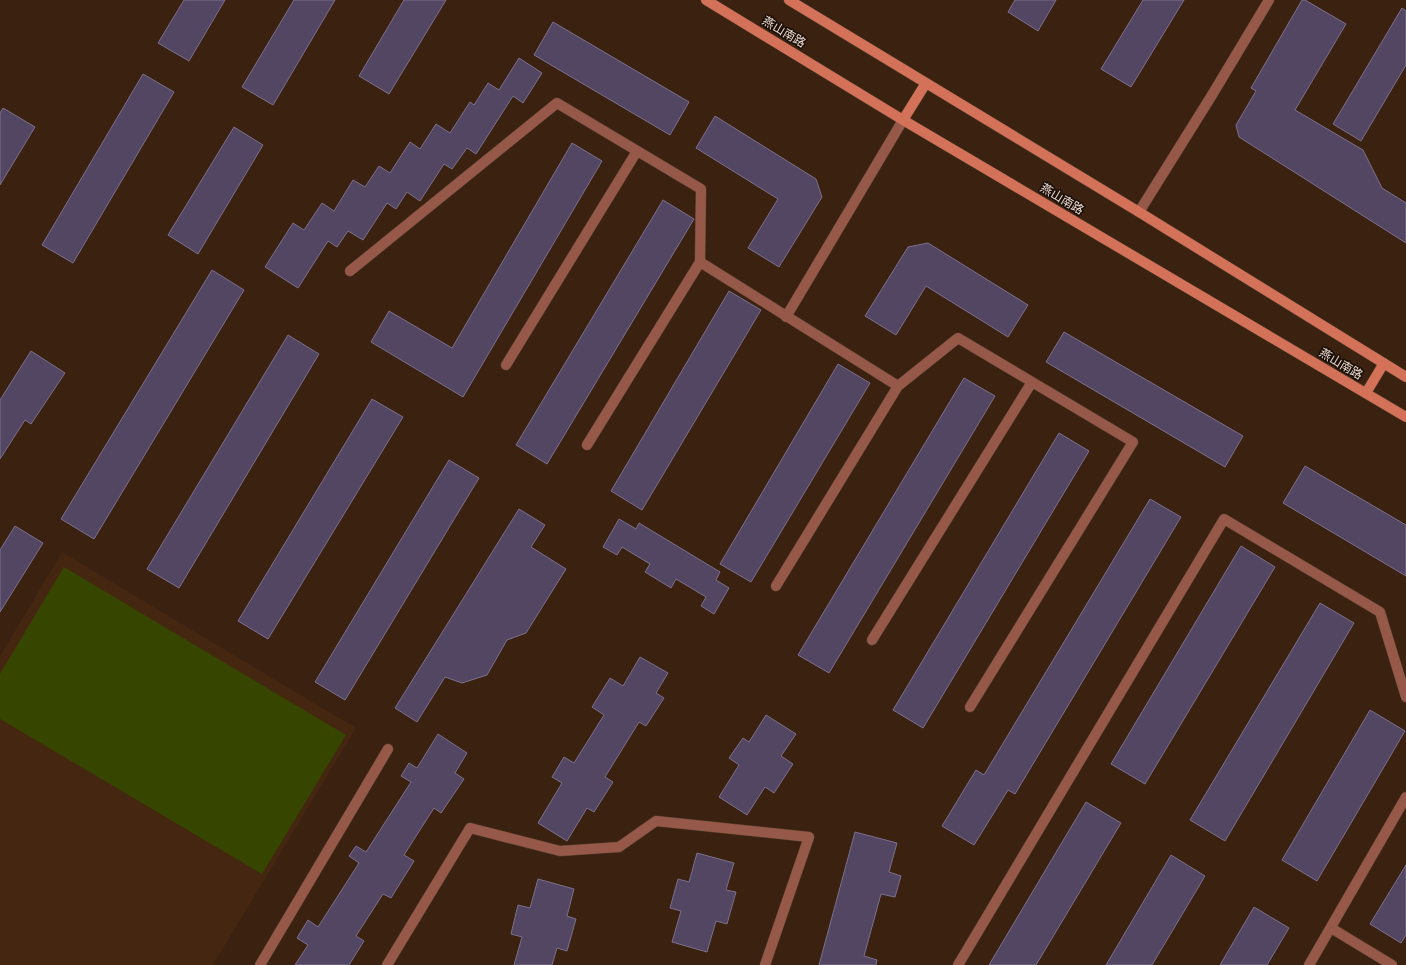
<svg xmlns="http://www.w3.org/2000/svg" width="1406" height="965" viewBox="0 0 1406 965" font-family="'DejaVu Sans','Noto Sans SC',sans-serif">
  <rect width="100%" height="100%" fill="#3a2110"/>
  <path fill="#452610" d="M62,552l294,176 -143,237h-213v-309z"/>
  <path fill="#364600" d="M64,567l282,168 -84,139 -262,-155v-45z"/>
  <path fill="#524662" stroke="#7c708d" d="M184,0h41l-36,61 -31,-18z
    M294,0h41l-62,105 -31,-18z
    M404,0h42l-57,94 -30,-18z
    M1015,0h41l-18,31 -30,-19z
    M1143,0h41l-53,87 -30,-18z
    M1302,0h3l41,24 -51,86 68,40 19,38 24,15v40l-167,-106 -3,-12 20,-34 -5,-3z
    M1402,8l4,3v54l-45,76 -28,-17z
    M553,22l136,80 -19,33 -136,-80z
    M519,58l23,15 -19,30 -10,-7 -37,58 -9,-6 -15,21 -8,-5 -24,37 -13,-9 -11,17 -9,-6 -24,37 -15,-9 -11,16 -9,-6 -30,47 -33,-21 28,-44 11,7 18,-27 12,8 19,-31 12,7 14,-21 11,7 20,-31 10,7 16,-25 14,9 20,-31 4,3 14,-22 11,7z
    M143,74l31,18 -101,171 -31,-18z
    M3,108l32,19 -35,58v-72z
    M715,116l101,63 6,18 -43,70 -31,-19 30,-49 -82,-51z
    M234,127l29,18 -65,109 -30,-19z
    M572,143l30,18 -139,236 -92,-55 18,-31 63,37z
    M663,200l31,19 -147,245 -31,-19z
    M928,243l100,62 -20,32 -82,-51 -30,49 -31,-19 43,-69z
    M212,270l32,20 -150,249 -33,-20z
    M729,291l32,19 -119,200 -31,-19z
    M1064,332l179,104 -18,31 -179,-105z
    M288,335l31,19 -140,234 -32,-19z
    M31,351l34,22 -34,51 -6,-4 -25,39v-59z
    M838,364l32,19 -119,199 -31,-18z
    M964,378l31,18 -166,277 -31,-18z
    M372,399l31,18 -135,222 -30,-18z
    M1059,433l30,18 -166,277 -30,-18z
    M449,460l30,18 -134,222 -30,-18z
    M1305,466l101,59v51l-123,-73z
    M1150,499l31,18 -166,277 -7,-4 -34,55 -32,-19 34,-56 8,5z
    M519,509l26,16 -14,22 35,22 -40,64 -19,7 -20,35 -25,8 -17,-6 -28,45 -22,-14z
    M619,519l17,10 3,-6 81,49 -4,8 13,8 -15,26 -13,-8 5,-9 -30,-18 -5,9 -26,-16 5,-8 -28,-17 -5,8 -14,-8z
    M15,526l28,17 -43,69v-62z
    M1241,546l34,21 -130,217 -34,-20z
    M1320,603l34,20 -129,218 -35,-21z
    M640,657l28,16 -12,20 8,5 -18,28 -7,-4 -34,55 8,5 -19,30 -7,-4 -20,33 -29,-18 24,-40 -10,-6 12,-20 10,6 30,-48 -12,-8 18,-29 13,8z
    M1370,710l35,21 -88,150 -35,-21z
    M766,715l30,19 -15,22 12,8 -19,29 -9,-6 -18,28 -28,-18 20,-32 -10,-7 14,-20 6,4z
    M438,734l29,19 -12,20 9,6 -23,34 -7,-5 -30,47 10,6 -23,37 -8,-4 -27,42 8,5 -15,24h-54l13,-20 -11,-7 11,-18 10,7 41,-64 -10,-7 7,-10 10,6 45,-70 -10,-6 8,-13 8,5z
    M1086,802l35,21 -85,142h-47z
    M855,832l42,11 -8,29 12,4 -6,21 -14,-3 -17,62 13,4 -1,5h-57z
    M697,853l37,10 -8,27 10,2 -9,32 -11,-3 -9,31 -35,-10 9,-31 -11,-3 8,-29 11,3z
    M1171,855l34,21 -53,89h-46z
    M1406,865v70l-5,8 -31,-19z
    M538,879l36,10 -7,27 9,3 -9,32 -10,-3 -5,17h-38l8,-28 -11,-3 7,-29 12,3z
    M1254,907l35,21 -22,37h-47z"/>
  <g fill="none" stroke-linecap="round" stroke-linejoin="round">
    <defs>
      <path id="street" d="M1139,212l73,-117 57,-95
        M350,271l207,-168 144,86 -1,73 198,124 60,-48 175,104 -163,265
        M786,317l117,-197
        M506,365l131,-214
        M587,445l113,-183
        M776,586l122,-200
        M872,640l160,-258
        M1331,928l61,37
        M260,965l128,-216
        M387,965l83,-137 90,23 59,-4 37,-26 153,16 -44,128
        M958,965l266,-446 156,93 26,85
        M1309,965l97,-168"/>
      <path id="secondary" d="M706,0l197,120 503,297
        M789,0l350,212 267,165
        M903,120l23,-37
        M1366,393l18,-30"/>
    </defs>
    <use href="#street" stroke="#573f2f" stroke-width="11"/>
    <use href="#secondary" stroke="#573f2f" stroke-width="11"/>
    <use href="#street" stroke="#965849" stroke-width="10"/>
    <use href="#secondary" stroke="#d47259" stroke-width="10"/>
  </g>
  <g text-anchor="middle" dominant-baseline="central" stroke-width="3" stroke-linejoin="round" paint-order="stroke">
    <g font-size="12" fill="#efded4" stroke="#190e07">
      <text transform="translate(784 32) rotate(31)">燕山南路</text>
      <text transform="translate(1062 199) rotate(31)">燕山南路</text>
      <text transform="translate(1341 364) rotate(31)">燕山南路</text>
    </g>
  </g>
</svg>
